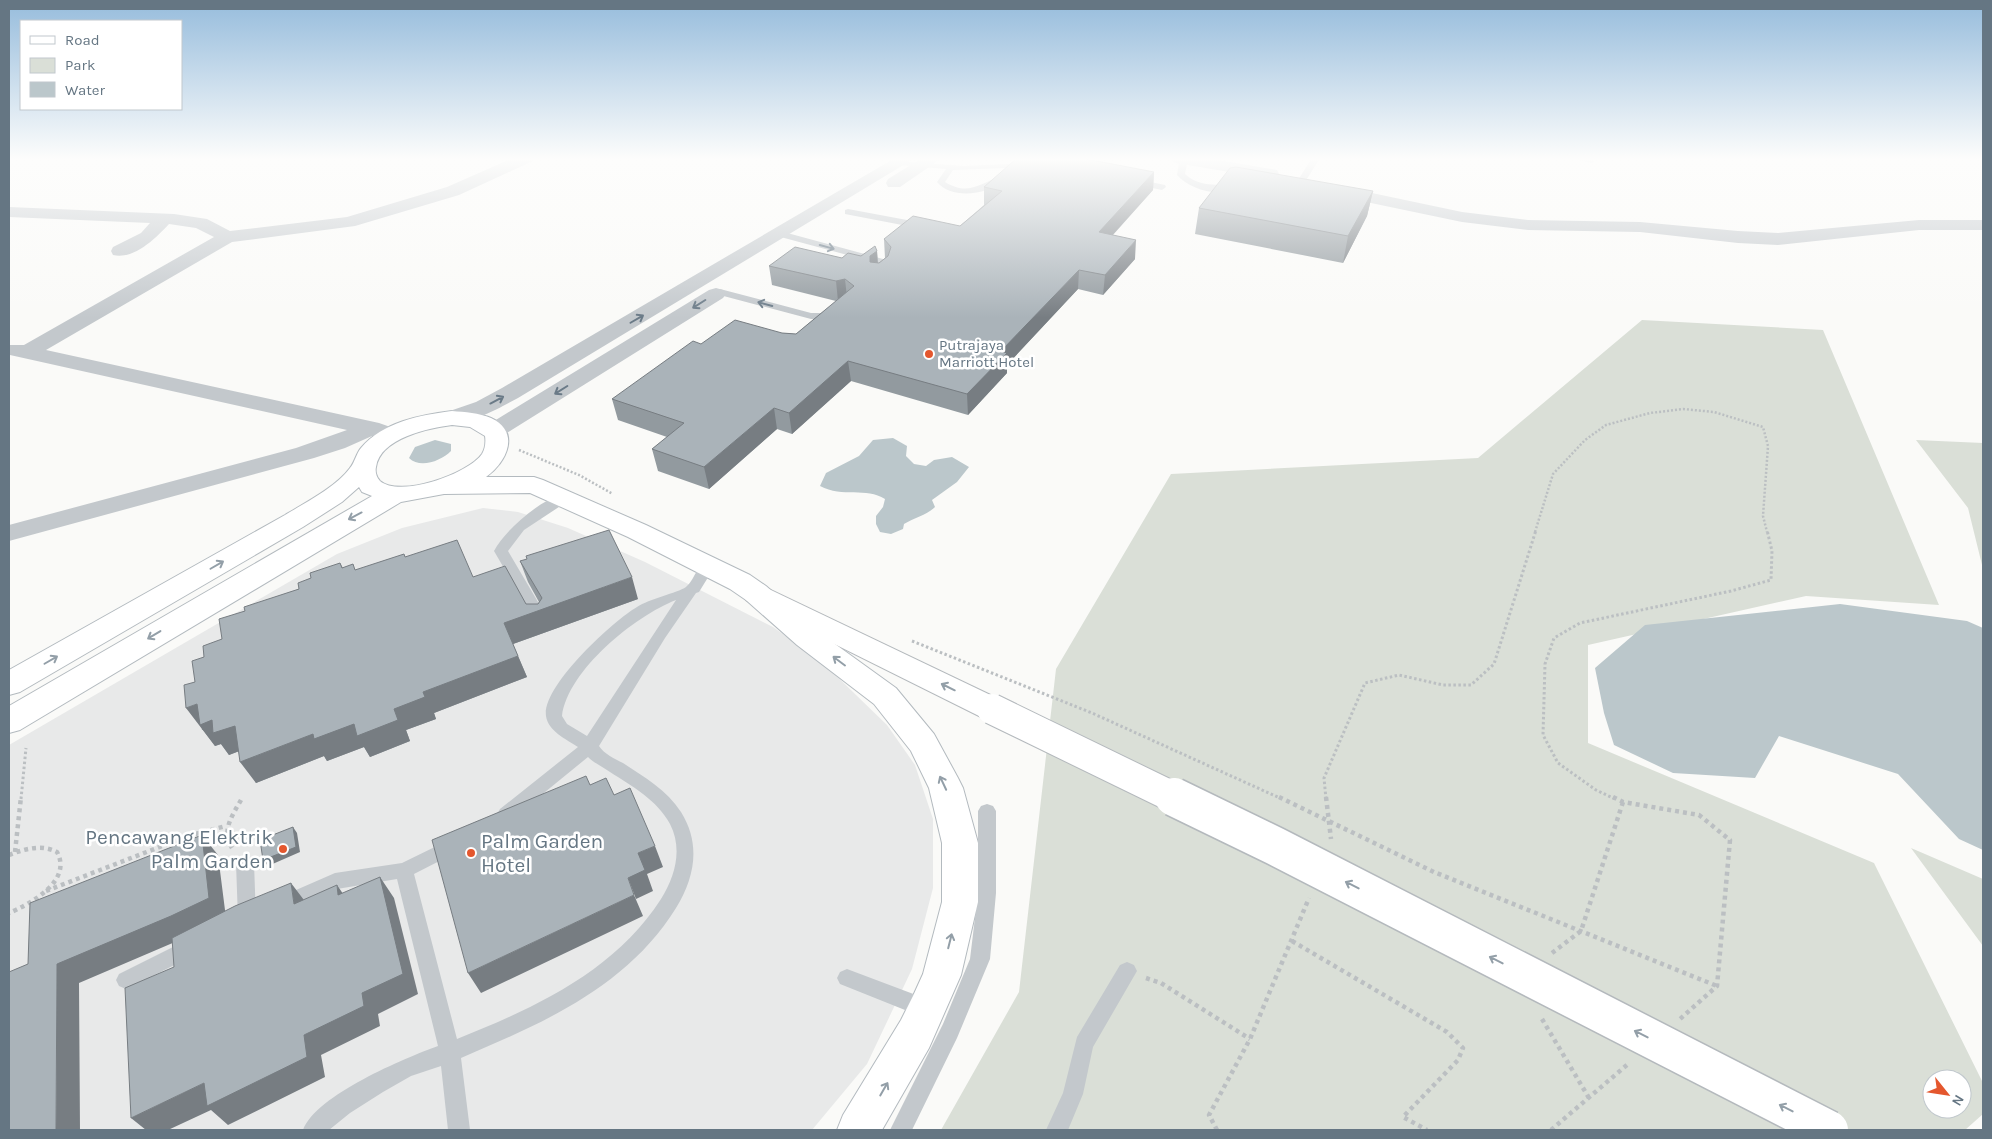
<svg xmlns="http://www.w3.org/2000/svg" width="1992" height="1139" viewBox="0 0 1992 1139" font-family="Karla,sans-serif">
  <rect width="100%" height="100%" fill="#fafaf8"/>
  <path fill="#e8e9e9" d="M483,508l35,4 50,16 77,34 128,65 49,35 65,63 28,40 18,54v69l-21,81 -45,95 -55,66h-803v-385l328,-191 65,-26z"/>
  <path fill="#dadfd7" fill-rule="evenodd" d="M1642,320l181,10 116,275 -133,-9 -218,49v98l286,120 109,220v31l-18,16h-1024l78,-138 37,-323 115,-195 307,-16zM1932,1079h30v30h-30z
    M1916,440l67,3v126l-15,-61z
    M1911,848l72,31v67z"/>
  <path fill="#bbc7cb" d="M893,438l14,8 -1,10 8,8 12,2 8,-6 18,-3 17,10 -12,15 -25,18 3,7c-8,8 -21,11 -31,17l-1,5 -12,5 -11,-2 -4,-8v-8l7,-9 2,-8c-19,-12 -42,-1 -65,-13l6,-13 33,-17 14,-16z
    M435,440l16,4v7c-10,10 -31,18 -42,7l6,-11z
    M1840,604l127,17 16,7v222l-24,-11 -61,-65 -119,-38 -24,42 -82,-5 -59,-28 -10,-32 -9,-45 50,-43z"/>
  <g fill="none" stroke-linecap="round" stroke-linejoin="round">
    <defs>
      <path id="secondary" d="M452,411c13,1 27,2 39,7 30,14 16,44 -5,59h48l9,3 103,45 104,50 16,11 51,45 79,57 38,46 24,44 5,10 15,55v59l-17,73 -32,73 -47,82h-45l6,-15 58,-95 12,-24 10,-22 19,-72v-59l-13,-55 -18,-37 -37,-47 -77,-59 -51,-45 -16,-11 -102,-52 -98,-44 -86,1 -43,8 -381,228 -11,3v-27l363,-210 -10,-4 -3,-5 -17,15 -39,25 -283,165 -11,3v-25l276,-155c20,-12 51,-28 65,-47 5,-6 6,-14 11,-20 22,-26 59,-33 91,-37zM452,425l18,2 15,9c1,6 0,13 -3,18 -14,20 -82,44 -102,27 -4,-4 -5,-10 -4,-14 4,-29 53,-39 76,-42z"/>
      <path id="highway" d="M756,583l247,118 5,8 -5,8 -11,4 -11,-4 -235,-117 -4,-7 4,-7z"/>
    </defs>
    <use href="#secondary" stroke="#b3babf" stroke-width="2"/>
    <use href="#highway" stroke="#b4b9bd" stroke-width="2"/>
    <path stroke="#bbbfc2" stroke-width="2.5" stroke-dasharray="2 2" stroke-linecap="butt" d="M519,450l60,25 34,19
      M1535,532l18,-58 32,-34 21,-15 44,-12 33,-4 31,3 49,15 5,19 -5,70 4,16"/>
    <path stroke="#bbbfc2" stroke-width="3" stroke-dasharray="2.5 2.5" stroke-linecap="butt" d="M912,641l180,72 190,86
      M21,799l5,-51
      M1326,799l-2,-21 41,-95 34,-8 44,10h28l23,-21 42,-134
      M1615,799l-19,-9 -38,-27 -15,-28 2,-71 9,-26 26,-15 151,-32 40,-11 1,-29 -5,-21"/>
    <path stroke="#bbbfc2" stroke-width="4.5" stroke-dasharray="4 4" stroke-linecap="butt" d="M1279,797l155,75 283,114
      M1326,797l5,42
      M1613,797l10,5 76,13 31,25 -13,146 -37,33
      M232,848c-11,-17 0,-32 9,-48
      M15,852l6,-55
      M9,855c15,-6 33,-11 48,-3 16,29 -27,52 -48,61
      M46,891l142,-55 38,-10
      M1292,941l155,91 16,16 -5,12 -55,57 24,13
      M1552,953l29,-22 42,-129
      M1146,978l15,5 89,56
      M1542,1019l47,79
      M1217,1130l-8,-15 41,-76 59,-141
      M1551,1130l77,-66"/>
    <path fill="#c3c8cc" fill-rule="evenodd" d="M1180,158l8,1 -3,15c20,18 42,6 51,13 -15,12 -47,2 -59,-12z
      M1312,158h8l-15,24h-6l-1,-2z
      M1570,158h20l5,3 -4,2z
      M897,161l67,5 64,-3 4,2 -4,2 -75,3 -8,12c23,14 34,2 54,-5l4,3c-15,15 -51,20 -66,2l9,-13 -46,-4h-3z
      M1136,179l29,6 1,2 -4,3 -29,-6v-4z
      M848,209l75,14 5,3 -5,3 -78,-15v-4z
      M780,231l103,28 8,7 -1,6 -7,5h-6l-2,-2 5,-4 1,-4 -4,-4 -100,-27 -2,-2z
      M720,289l91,24h11l13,-4 5,3 -17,7h-12l-95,-25v-4z
      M563,494l5,1 1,3 -1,3 -44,29 -16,21 40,68 -7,5 -5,-1 -42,-72c11,-21 46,-51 69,-57z
      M708,561l7,5 -16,26 -3,1 -31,45 -66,108c5,8 16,13 24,17 21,14 44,27 58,49 20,32 14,65 -5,96 -49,79 -133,115 -215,150l9,72h-22l-7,-64 -30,10 -28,16 -33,21 -21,17h-26c13,-35 102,-72 135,-84l-41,-167 -60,10 -51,22 -6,-2 -3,-6 3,-6 55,-24 67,-10 45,-22 6,-2 6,2 3,5 -3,5 -45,23 43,165c77,-31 157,-67 204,-140 14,-22 22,-50 9,-75 -13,-24 -38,-38 -60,-52 -7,-5 -16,-9 -22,-15l-76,62 -6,2 -6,-2 -3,-5 3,-5 78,-62c-12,-8 -30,-16 -32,-31 -4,-30 67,-95 91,-109 12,-8 40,-14 49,-20 9,-7 10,-22 22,-26zM676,600l-89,136 -20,-12 -5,-8c6,-46 73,-100 114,-116z
      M987,804l6,2 3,5v82l-6,66 -33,79 -45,92h-22l53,-106 27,-65 8,-66v-82l3,-5z
      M245,855l6,3 3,5 2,56 -2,6 -7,2 -7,-2 -2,-6 -2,-56 3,-5z
      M189,939l7,3 2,6 -2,6 -63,32 -7,3 -7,-3 -3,-6 3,-6z
      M1127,962l7,3 3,6 -44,76 -10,47 -15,36h-22l17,-37 14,-56 43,-72z
      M847,969l85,32 3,7 -3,7 -7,3 -85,-34 -3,-6 3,-6z"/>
    <path fill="#c3c8cc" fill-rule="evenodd" d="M513,158h22l-2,3 -74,34 -104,31 -123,16 -186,108 333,73 20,7 4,5 -4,5 -8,2 -19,-6 -27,12 -31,10 -305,83v-16l287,-77 51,-18 -337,-75v-10h14l190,-108 -18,-9 -27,-4c-13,14 -35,36 -56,31l-2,-4 2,-4 28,-14 9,-10 -141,-6v-10l165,7 33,5 23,12 117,-14 100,-30z
      M895,158h20l-397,240c-19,10 -53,30 -74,25l-4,-5 4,-5 32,-11 26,-14z
      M922,158h20l-42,29h-12l-2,-4 2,-4z
      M1168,158h39l64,11 6,1 2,4 -2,4 -6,1 -95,-16z
      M1334,185l128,27 66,8 112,2 98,9 40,2 141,-13h64v10h-64l-141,15 -40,-2 -98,-11 -112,-2 -66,-8 -134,-28 -3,-4 3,-4z
      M716,288l7,2 3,4 -3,4 -221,138 -8,2 -8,-2 -4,-5 4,-5 223,-136z"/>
    <use href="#secondary" fill="#fff" fill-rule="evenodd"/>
    <use href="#highway" fill="#fff" fill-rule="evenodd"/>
    <defs>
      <path id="highway-bridge-far1" d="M992,709l185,90"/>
      <path id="highway-bridge" d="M1174,797l101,49 554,284"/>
    </defs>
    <use href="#highway-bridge-far1" stroke="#b4b9bd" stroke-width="32" stroke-linecap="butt"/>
    <use href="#highway-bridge" stroke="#b4b9bd" stroke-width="41" stroke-linecap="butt"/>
    <use href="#highway-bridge-far1" stroke="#fff" stroke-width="30"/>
    <use href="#highway-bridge" stroke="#fff" stroke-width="38"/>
  </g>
  <path fill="#929a9f" d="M1154,172l-1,18 -40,45 22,24 -32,36 -25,-6 -71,76v8l-39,42 -117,-34 -59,53 -15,-5 -68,60 -51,-18 -6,-22 15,-12 -49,-17 -6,-21 89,-55 81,-11 14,1 40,-33 -64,-16 -3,-19 92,-10 16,-5 1,12h1l6,-5 -1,-19 76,-13 24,-21v-18z
    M1373,191l-6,25 -24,47 -148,-29 4,-26z
    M405,557l68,20 53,27h12l1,-2 -11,-20 -8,-21 118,38 -125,45 14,33 -93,36 2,6 -30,11 4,11 -40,16 -6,-10 -37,14 -3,-5 -68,27 -17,-32 -10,4 -8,-11 -6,2 -12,-16h-1l-7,-48 9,-25 18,-18 23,-28 54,-22 12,-11 29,-15 3,5 13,2z"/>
  <path fill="#777d82" d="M1154,172l-1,18 -55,61 1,-19z
    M1373,191l-6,25 -24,47 5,-27z
    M1136,240l-1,19 -32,36 2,-20z
    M877,251l1,19 -8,-8v-6z
    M1079,270l-1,19 -71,76v8l-39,42 -1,-21 34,-43z
    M845,279l2,19 -9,3 -2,-20z
    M848,361l3,20 -59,53 -3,-21z
    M774,408l3,21 -68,60 -5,-22z
    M632,577l6,22 -125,45 -9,-21z
    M518,656l9,21 -93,36 2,6 -30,11 4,11 -40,16 -6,-10 -37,14 -3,-5 -68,27 -16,-21 73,-28 81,-25 29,-17z
    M197,704l15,16 23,6 15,21 -21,8 -8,-11 -6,2 -29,-38z
    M293,827l4,6 3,19 -32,14 -5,-6z
    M202,835l16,20 8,63 -37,18 -110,47 1,147h-24l1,-166z
    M655,846l8,21 -16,7 6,17 -17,8 -8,-21 10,-25z
    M380,877l14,21 24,96 -40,20 2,12 -59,29 4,22 -97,48 -17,-15 -43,20h-22l-15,-12 173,-83 58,-42z
    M291,883l16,21h-13z
    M337,885l15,22 -14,-12z
    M634,895l9,21 -162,77 -13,-20z"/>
  <path fill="#aab3b9" stroke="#777d82" d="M1017,158h64l73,14 -55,60 37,8 -31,35 -26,-5 -78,81 6,2 -40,41 -119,-33 -59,52 -15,-5 -70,59 -52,-18 32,-26 -72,-24 81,-58 8,3 34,-24 47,13 14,1 58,-48 -9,-7 -9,2 -67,-15 26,-19 47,11 6,-5 13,3 14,-10 2,5 -7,5v6l9,1 9,-7 3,-9 -7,-8 29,-23 47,10 42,-35 -18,-4z
    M1236,167l137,24 -25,45 -149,-28 31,-40z
    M609,530l23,47 -128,46 14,33 -95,36 2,5 -31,12 4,11 -41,16 -3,-12 -40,15 -1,-5 -73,28 -5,-36 -22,7 -1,-13 -12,5 -3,-21 -11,4 -2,-23 11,-3 -3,-21 12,-4 -1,-11 19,-7 -3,-20 26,-8 -1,-4 55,-18 -1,-6 13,-5 -1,-5 30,-10 2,5 11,-4 2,6 49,-16 1,3 52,-17 16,37 32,-11 21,38h12l4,-6 -22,-37 7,-2 -1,-3z
    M586,776l4,9 16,-7 8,17 16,-7 25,58 -17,7 7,17 -17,8 6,17 -166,78 -36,-133z
    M293,827l3,20 -33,13 -3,-20z
    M202,835l7,63 -38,18 -114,48 -1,166h-47v-158l19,-8 2,-61z
    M380,877l23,97 -41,19 2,13 -60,29 3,22 -100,49 -3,-23 -73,35 -6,-130 49,-21 -2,-29 63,-32 56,-23 3,21 43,-19 1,10z"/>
  <defs><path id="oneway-shaft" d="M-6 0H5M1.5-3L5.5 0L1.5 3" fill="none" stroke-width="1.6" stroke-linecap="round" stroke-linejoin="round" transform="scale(1.25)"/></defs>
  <g stroke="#6a7a87">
    <use href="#oneway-shaft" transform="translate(827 247) rotate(15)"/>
    <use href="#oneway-shaft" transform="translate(699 304) rotate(148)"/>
    <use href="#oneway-shaft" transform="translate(765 304) rotate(-165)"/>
    <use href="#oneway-shaft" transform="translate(637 319) rotate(-30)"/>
    <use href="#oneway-shaft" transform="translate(561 390) rotate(148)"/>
    <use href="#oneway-shaft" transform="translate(497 400) rotate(-28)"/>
  </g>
  <g stroke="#939fa8">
    <use href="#oneway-shaft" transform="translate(355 516) rotate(152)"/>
    <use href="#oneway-shaft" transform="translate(217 565) rotate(-30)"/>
    <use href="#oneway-shaft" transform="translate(154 635) rotate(149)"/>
    <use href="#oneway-shaft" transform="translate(51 660) rotate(-30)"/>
    <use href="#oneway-shaft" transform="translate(839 661) rotate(-143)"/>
    <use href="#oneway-shaft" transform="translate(948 687) rotate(-154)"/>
    <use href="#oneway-shaft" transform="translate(943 783) rotate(-115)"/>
    <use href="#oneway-shaft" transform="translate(1352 885) rotate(-153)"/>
    <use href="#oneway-shaft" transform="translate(950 941) rotate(-76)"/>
    <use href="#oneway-shaft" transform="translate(1496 960) rotate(-153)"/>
    <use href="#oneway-shaft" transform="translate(1641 1034) rotate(-153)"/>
    <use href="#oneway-shaft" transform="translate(884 1089) rotate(-60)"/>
    <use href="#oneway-shaft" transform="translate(1786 1108) rotate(-153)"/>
  </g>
  <linearGradient id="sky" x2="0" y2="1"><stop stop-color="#96bcdc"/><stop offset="0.5" stop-color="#fdfdfc"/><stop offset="1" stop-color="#fdfdfc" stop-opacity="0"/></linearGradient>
  <rect width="1992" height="318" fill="url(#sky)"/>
  <g fill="#e4572e" stroke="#fff" stroke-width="2">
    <circle cx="929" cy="354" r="5"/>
    <circle cx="283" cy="849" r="5"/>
    <circle cx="471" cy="853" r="5"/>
  </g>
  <g text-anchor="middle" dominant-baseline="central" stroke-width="5" stroke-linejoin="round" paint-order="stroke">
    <g font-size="15" fill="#657683" stroke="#fff" text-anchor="start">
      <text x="939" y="345">Putrajaya<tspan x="939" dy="17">Marriott Hotel</tspan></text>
    </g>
    <g font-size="21" fill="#657683" stroke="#fff" text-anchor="end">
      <text x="273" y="837">Pencawang Elektrik<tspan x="273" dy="24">Palm Garden</tspan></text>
      <text x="481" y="841" text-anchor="start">Palm Garden<tspan x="481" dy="24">Hotel</tspan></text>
    </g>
  </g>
  <rect width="1992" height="1139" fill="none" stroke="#657683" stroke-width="20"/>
  <rect x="20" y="20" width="162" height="90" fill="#ffffff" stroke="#c1c8cd"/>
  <rect x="30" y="36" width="25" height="8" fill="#ffffff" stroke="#c1c8cd"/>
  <text x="65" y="45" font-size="15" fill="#657683">Road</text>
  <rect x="30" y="58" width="25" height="15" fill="#dadfd7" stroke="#c1c8cd"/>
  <text x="65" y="70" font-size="15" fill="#657683">Park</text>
  <rect x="30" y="82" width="25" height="15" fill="#bbc7cb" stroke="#c1c8cd"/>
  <text x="65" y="95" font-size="15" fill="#657683">Water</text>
  <g transform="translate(1947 1094) rotate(120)"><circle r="24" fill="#ffffff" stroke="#c1c8cd"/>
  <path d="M0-4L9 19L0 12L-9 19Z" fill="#e4572e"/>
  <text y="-8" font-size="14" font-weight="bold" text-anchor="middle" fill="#657683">N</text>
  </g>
</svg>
